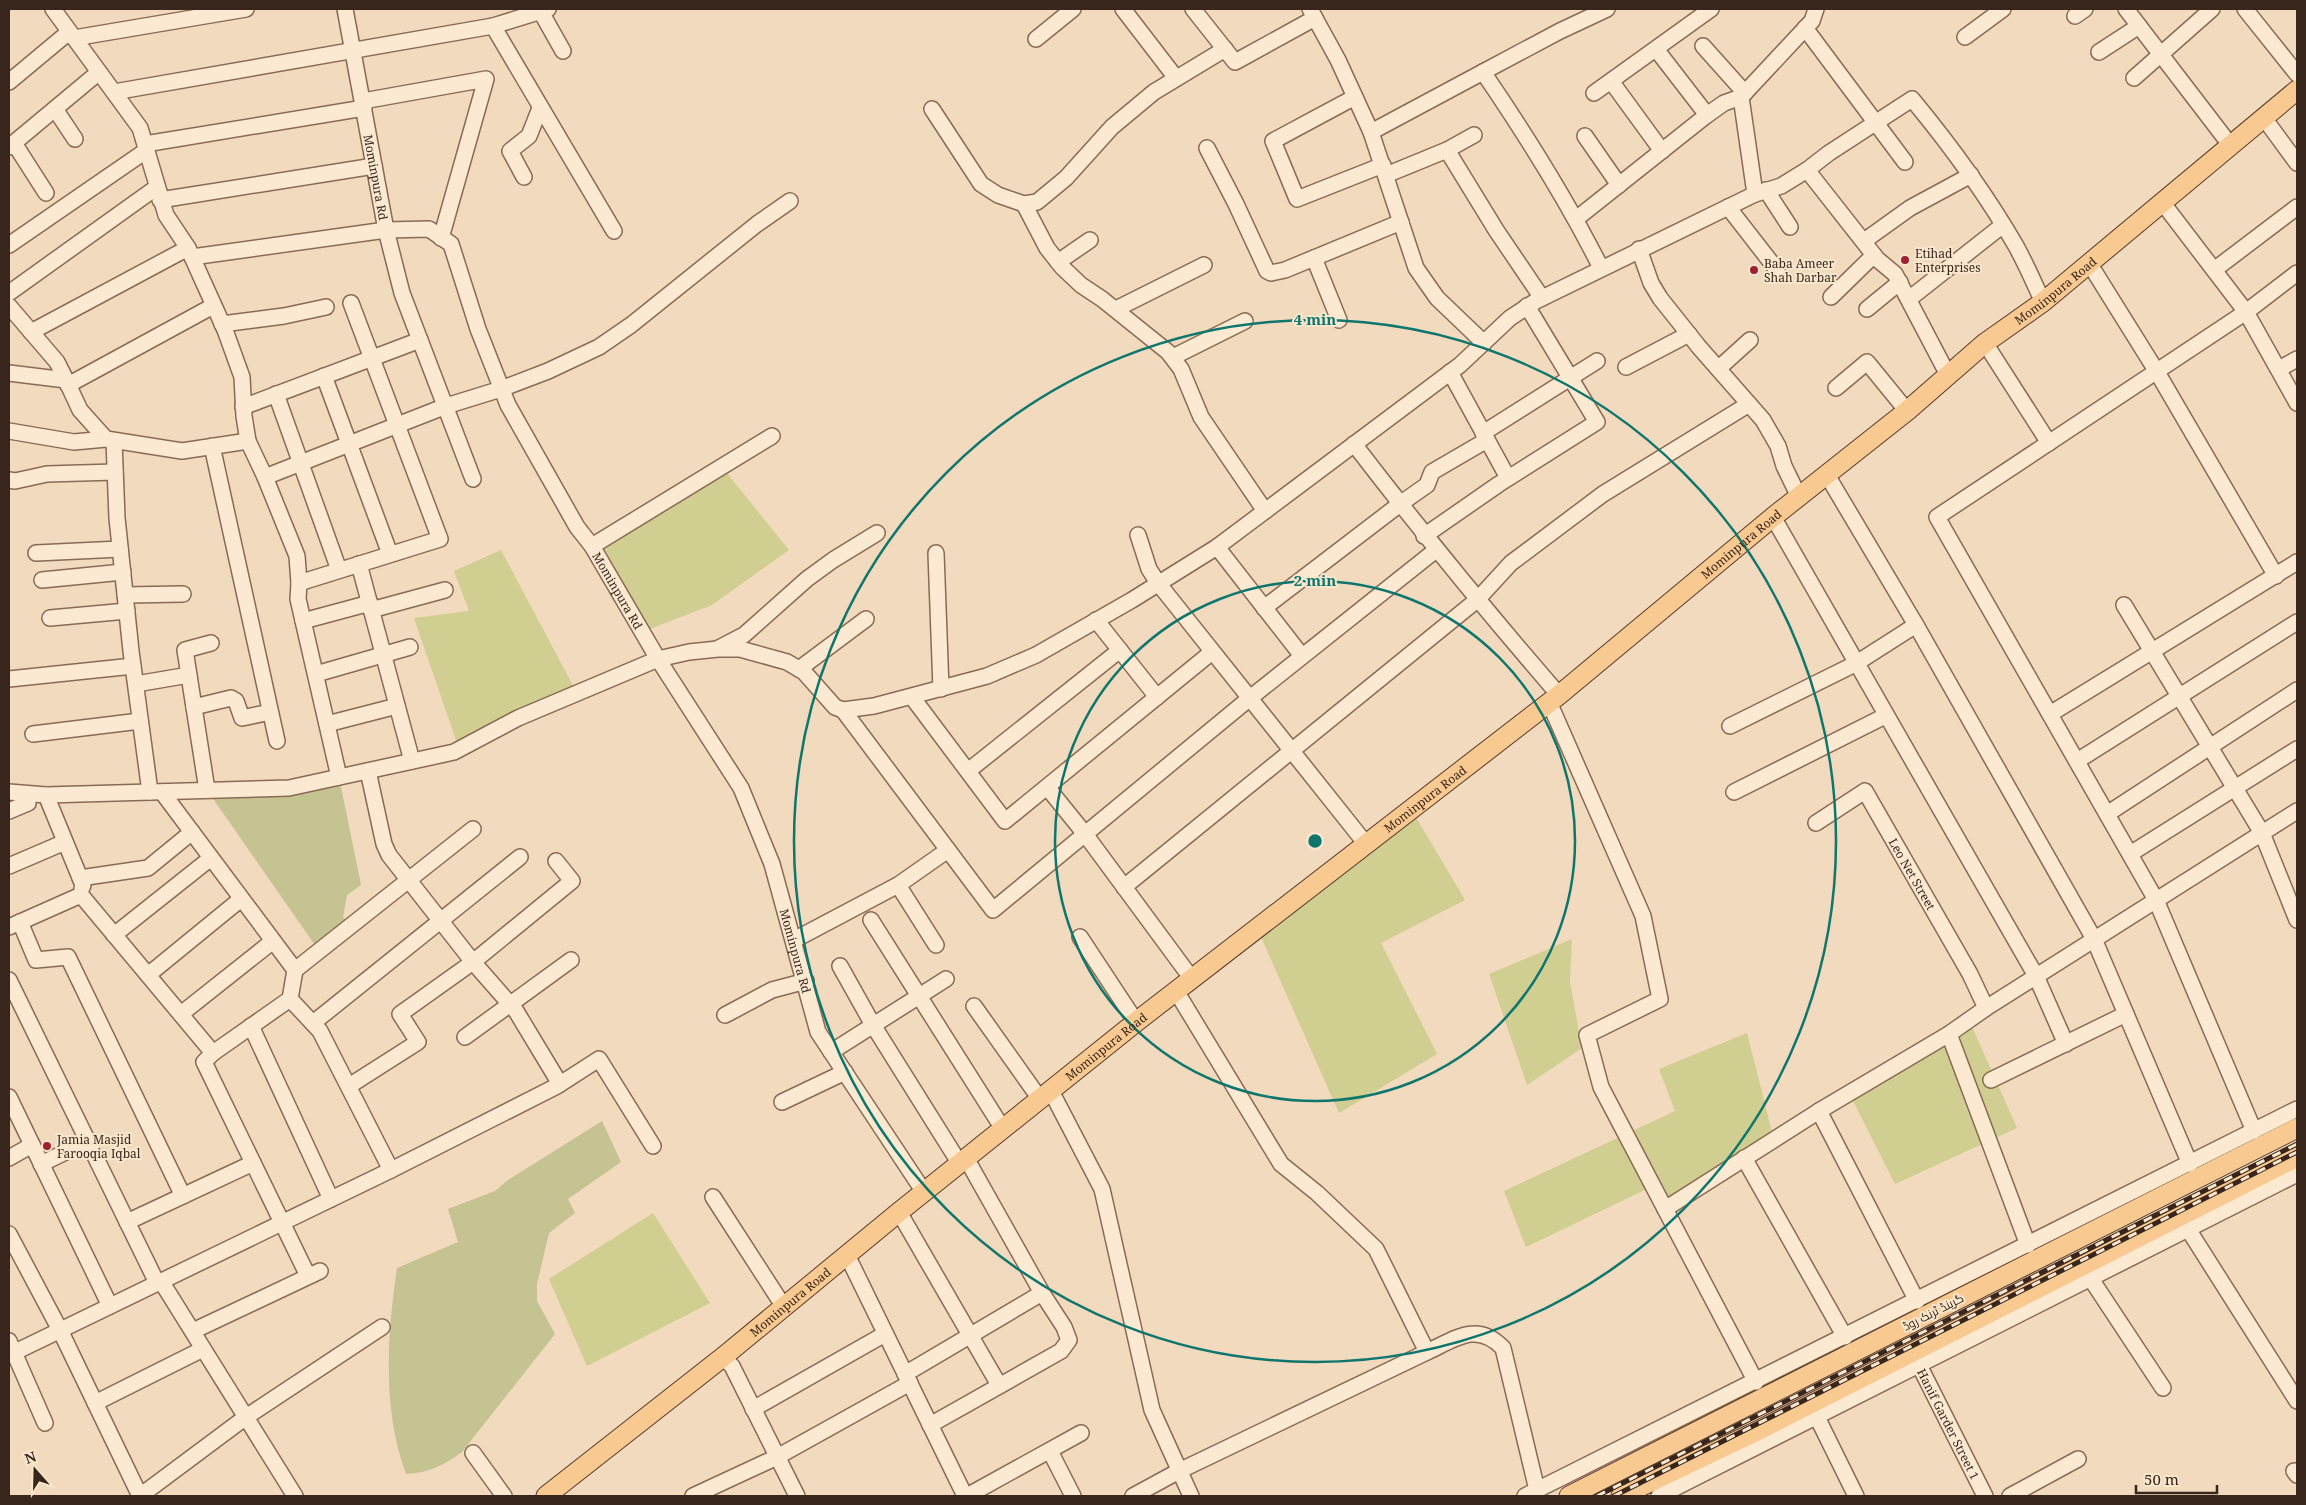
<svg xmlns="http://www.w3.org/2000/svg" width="2306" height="1505" viewBox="0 0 2306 1505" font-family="'Noto Serif',Cairo,serif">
  <rect width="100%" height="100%" fill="#f1dabd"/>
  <path fill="#d0ce91" d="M721,466l68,84 -77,55 -70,27 -50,-86z
    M501,550l76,143 -118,56 -45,-131 55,-7 -15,-40z
    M1411,809l54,91 -84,43 56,111 -98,59 -82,-185z
    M1572,939l-2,43 12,66 -55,37 -38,-111z
    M1969,1020l48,108 -122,56 -46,-91z
    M1747,1033l27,107 -109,69 -12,-23 -127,61 -22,-56 171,-80 -16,-42z
    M653,1213l57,90 -123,63 -38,-87z"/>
  <path fill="#c4c391" d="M339,777l22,108 -14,10 -4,22 8,9 -32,25 -112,-161z
    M602,1121l19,41 -53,37 7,14 -26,20 -12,51v17l18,33 -93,118c-18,13 -33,21 -56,22 -24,-66 -19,-137 -9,-206l61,-26 -10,-33 47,-18 13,-11z"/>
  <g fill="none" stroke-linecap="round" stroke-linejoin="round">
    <defs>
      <g id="minor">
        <path d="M53,9l87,119 26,87 22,33 37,82 17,47 2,39 4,25"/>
        <path id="s1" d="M345,9l41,221 43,-1 22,15 27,85 30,76 69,122 15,19 66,113 83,129 31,76 46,168 106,160"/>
        <path d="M1123,9l53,69"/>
        <path d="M1193,9l42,53 80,-44"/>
        <path d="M1310,9l28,51 33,72 45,136 21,30 47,45"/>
        <path d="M2126,9l105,137"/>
        <path d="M2245,9l52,65"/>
        <path d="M541,12l22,39"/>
        <path d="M2075,16l10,-7"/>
        <path d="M493,26l121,205"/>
        <path d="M1805,28l100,134"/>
        <path d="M1965,37l38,-28"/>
        <path d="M74,38l172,-29"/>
        <path d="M1036,39l37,-30"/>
        <path d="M1703,46l42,47"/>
        <path d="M1656,49l51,66"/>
        <path d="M2099,52l40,-26"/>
        <path d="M1483,72l77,-41 47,-22"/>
        <path d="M2134,78l78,-69"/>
        <path d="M1611,81l51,70"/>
        <path d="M9,82l60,-50"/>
        <path d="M114,92l379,-66 55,-17"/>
        <path d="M1594,93l117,-84"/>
        <path d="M1355,97l-82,44 24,58 86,-34"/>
        <path d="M363,101l123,-22 -45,159"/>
        <path d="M55,109l20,30"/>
        <path d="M932,109l49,75 17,11 26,9 23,44 15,19 19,18 21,14 66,53 13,17 20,48 64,94"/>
        <path d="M2264,118l33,45"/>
        <path d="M1371,132l112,-60c43,63 84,128 118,196"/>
        <path d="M1585,136l34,49"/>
        <path d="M14,143l32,50"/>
        <path d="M145,144l219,-36"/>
        <path d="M9,147l90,-75"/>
        <path d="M1207,148l29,56 31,67 4,2 14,-3 116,-48"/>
        <path d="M1447,150l27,-15"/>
        <path d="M1807,170l70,89 18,15 53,101"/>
        <path d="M1386,175l61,-25 49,80 46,68"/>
        <path d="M524,177l-14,-26 19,-15 11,-28"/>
        <path d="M1766,190l24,37"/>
        <path d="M1755,194l26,-8 26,-16 22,-17 83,-54c38,46 74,95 104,147 10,18 18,37 27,56"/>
        <path d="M160,200l214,-34"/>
        <path d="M2162,202l84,110 51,91"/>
        <path d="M1024,204l13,-2 29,-24 46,-51 42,-35 71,-43"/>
        <path d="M1728,207l49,63"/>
        <path d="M1576,219l131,-104 17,-12 17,-6"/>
        <path d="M1864,241l46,-33 61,-33"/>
        <path d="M9,245l138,-95"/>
        <path d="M1639,249l12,34 9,15 39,49 64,73 15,26 6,20 15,31"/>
        <path d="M192,257l194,-27 16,63 71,186"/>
        <path d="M1314,258l25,62"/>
        <path d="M1058,262l32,-22"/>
        <path d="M2089,263l68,109 119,204"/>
        <path d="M2214,270l83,-63"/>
        <path d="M9,293l148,-106"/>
        <path d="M1831,297l43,-42"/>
        <path d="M1909,299l94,-74"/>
        <path d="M9,306l48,56 9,18"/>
        <path d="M1116,309l88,-44"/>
        <path d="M1867,309l33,-27"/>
        <path d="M222,324l62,-8 42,-9"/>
        <path d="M31,332l157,-84"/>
        <path d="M1985,343l64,100"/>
        <path d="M1173,357l72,-36"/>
        <path d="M1626,367l63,-33"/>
        <path d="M1719,368l31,-28"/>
        <path d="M2279,369l18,-10"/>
        <path d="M1450,372l58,106"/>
        <path d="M9,373l57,7 14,30 26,29 76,12 66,-10 17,36 181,-71 55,-17 47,-18 51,-24 32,-22 126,-101 33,-23"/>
        <path d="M324,376l66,178"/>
        <path d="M68,385l145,-79"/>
        <path d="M1836,388l31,-26 40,49"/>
        <path d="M276,394l63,176"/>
        <path d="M243,407l177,-67"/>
        <path d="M9,431l65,11 32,-3"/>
        <path d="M1483,433l114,-72"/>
        <path d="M114,441l3,77 14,133 19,141"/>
        <path d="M1354,444c66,86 134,169 205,251"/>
        <path d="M212,446l65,295"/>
        <path d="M1827,475l89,150 178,314 96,225"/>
        <path d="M265,477l32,79 2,27 141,-44 -89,-236"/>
        <path d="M9,480l6,1 32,-7 68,-2"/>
        <path d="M1773,517l263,459 30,68"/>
        <path d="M1138,535l11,34 9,14 208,261"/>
        <path d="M1424,536l75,-52 98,-62 -70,-116"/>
        <path d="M592,546l180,-110"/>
        <path d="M1217,547l85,109"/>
        <path d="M36,553l84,-4"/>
        <path d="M936,553l5,136"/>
        <path d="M359,564l53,197"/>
        <path d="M42,580l81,-8"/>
        <path d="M299,583l-1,16 41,178"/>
        <path d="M125,595l58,-1"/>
        <path d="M2124,605l138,228 35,87"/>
        <path d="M1264,608l136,-104 27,-19 5,-13 55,-32"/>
        <path d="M371,610l74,-20"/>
        <path d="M50,618l77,-7"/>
        <path d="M1096,620l61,77"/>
        <path d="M303,621l67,-18"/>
        <path d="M719,648l25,-13 63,-56 26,-19 44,-27"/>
        <path d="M799,669l67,-50"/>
        <path d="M316,674l94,-27"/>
        <path d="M9,679l124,-13"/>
        <path d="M136,684l53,-9"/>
        <path d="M912,697l93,124 207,-169"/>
        <path d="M1549,702l94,214 17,83 -73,36 14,52 155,295"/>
        <path d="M194,707l37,-9 5,3 6,17 28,-6"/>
        <path d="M843,710l150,200 257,-212 186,-148"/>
        <path d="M2050,714l247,-152"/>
        <path d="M327,724l70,-18"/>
        <path d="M1730,726l125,-62 61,-39"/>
        <path d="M33,734l107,-13"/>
        <path d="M2077,761l220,-139"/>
        <path d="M368,771l16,73 5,11 84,107 43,49 44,73"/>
        <path d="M968,771l152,-121"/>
        <path d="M1047,787l38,47 107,145"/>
        <path d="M207,790l-22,-140 26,-7"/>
        <path d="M9,792l37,3 243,-7 165,-36 64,-34 140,-59 31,-7 29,-3h22l47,13 17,10 31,35 8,3 31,-4 113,-30 49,-21 96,-55 85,-53 243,-182 50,-47 26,-17 219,-107 -14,-97 71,-76 4,-12"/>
        <path d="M162,792l133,178 -5,29 -77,54"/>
        <path d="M1734,792l151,-76"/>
        <path d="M46,795l37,90 -1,3"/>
        <path d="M9,811l19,-8 -1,-9"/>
        <path d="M2107,814l190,-124"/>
        <path id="s2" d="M1816,823l49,-32 105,183 16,34"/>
        <path d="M2130,854l167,-105"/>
        <path d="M9,866l56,-24"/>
        <path d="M80,878l68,-10 44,-36"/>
        <path d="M898,885l38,60"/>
        <path d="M1124,887l353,-287 34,-37 92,-69 146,-90"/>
        <path d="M871,920l132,209"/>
        <path d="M20,922l16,38 32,-3 115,239"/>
        <path d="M9,927l72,-32 132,158 -9,9 104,214"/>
        <path d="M114,935l97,-77"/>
        <path d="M1080,937l56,85"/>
        <path d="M794,940l104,-55 50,-35"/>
        <path d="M840,966l33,59 87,139"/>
        <path d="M295,970l178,-141"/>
        <path d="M148,975l93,-76"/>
        <path d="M9,980l148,303"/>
        <path d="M1176,991l105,173 36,29 59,56 51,103"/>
        <path d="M290,999l30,32 71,139"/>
        <path d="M974,1006l66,93"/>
        <path d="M181,1014l92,-73"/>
        <path d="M725,1015l47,-25 34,-9"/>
        <path d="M313,1023l207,-166"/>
        <path d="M251,1026l80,173"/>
        <path d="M1949,1034l79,211"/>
        <path d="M465,1037l106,-77"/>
        <path d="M831,1052l115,-73"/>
        <path d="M1991,1080l135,-66"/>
        <path d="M349,1086l69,-44 -18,-28 73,-52 99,-81 -16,-20"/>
        <path d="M1051,1091l51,98 50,221 39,86"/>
        <path d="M9,1097l101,209"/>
        <path d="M782,1102l63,-30"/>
        <path d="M1819,1111l98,190"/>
        <path d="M2254,1131l-98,-231 -219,-383 309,-205 51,-39"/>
        <path d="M9,1158l23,-13"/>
        <path d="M1744,1158l101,179"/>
        <path d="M41,1164l47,-23"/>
        <path d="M713,1197l71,110"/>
        <path d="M1665,1209l154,-98 130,-77 37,-26 311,-197"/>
        <path d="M899,1212l100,173"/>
        <path d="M127,1222l126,-59"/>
        <path d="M2188,1229l109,172"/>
        <path d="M9,1234l51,96 80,166 106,-79 136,-90"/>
        <path d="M847,1255l118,241"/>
        <path d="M2091,1279l72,109"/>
        <path d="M161,1281l134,215"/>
        <path d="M193,1331l127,-60"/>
        <path d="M9,1341l36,82"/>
        <path d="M9,1355l382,-185 166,-84 42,-27 54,87"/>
        <path d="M723,1357l9,9 65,130"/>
        <path id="s3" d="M1915,1357l70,139"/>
        <path d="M905,1374l137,-81"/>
        <path d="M95,1403l108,-54"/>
        <path d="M753,1409l132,-75"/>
        <path d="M1817,1417l39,79"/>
        <path d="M930,1425l131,-74 8,-11 -5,-13 -22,-34 -76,-135"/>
        <path d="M1050,1451l23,45"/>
        <path d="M473,1453l31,43"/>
        <path d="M2294,1471l3,4"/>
        <path d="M693,1496l84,-39 133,-74"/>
        <path d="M967,1496l114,-63"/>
        <path d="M1133,1496l46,-25 248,-119c28,-13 50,-31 76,-4l34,142"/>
        <path d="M1525,1496l772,-387"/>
        <path d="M1659,1496l638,-322"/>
        <path d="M2010,1496l68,-37"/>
      </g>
      <g id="major">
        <path id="s4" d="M546,1496l177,-139 176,-145 237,-190 423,-327 214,-178 134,-106 78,-68 58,-41 254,-212"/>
        <path d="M1569,1496l728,-368"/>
        <path d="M1621,1496l130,-62 546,-277"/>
      </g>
    </defs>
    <use href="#minor" stroke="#8a6a55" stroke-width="18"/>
    <use href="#major" stroke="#57392a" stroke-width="21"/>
    <use href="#minor" stroke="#fbe9d1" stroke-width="15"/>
    <use href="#major" stroke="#f8ca91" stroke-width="19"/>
    <defs>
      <path id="rail" d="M1597,1496l700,-352
        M1614,1496l683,-344"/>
    </defs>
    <use href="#rail" stroke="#38251b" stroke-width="5"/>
    <use href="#rail" stroke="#f8e6cd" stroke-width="3" stroke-dasharray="9" stroke-linecap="butt"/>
  </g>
  <g fill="none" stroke="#0f766e" stroke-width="2.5">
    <circle cx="1315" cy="841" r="260"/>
    <circle cx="1315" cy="841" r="521"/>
  </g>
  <g fill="#9e2032" stroke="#f8e6cd" stroke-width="2">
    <circle cx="1905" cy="260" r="5"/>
    <circle cx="1754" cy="270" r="5"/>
    <circle cx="47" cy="1146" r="5"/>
  </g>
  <g text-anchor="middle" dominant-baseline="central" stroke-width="4" stroke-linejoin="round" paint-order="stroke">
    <g font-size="12" fill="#38251b" stroke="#f8e6cd">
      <text stroke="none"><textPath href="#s1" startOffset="171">Mominpura Rd</textPath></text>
      <text stroke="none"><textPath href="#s4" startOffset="1932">Mominpura Road</textPath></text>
      <text stroke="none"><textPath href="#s4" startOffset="1528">Mominpura Road</textPath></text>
      <text stroke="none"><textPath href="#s1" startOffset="681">Mominpura Rd</textPath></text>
      <text stroke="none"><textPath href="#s4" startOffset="1122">Mominpura Road</textPath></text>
      <text stroke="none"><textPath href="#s2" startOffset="154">Leo Net Street</textPath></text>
      <text stroke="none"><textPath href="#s1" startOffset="1086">Mominpura Rd</textPath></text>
      <text stroke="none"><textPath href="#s4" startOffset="718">Mominpura Road</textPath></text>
      <text stroke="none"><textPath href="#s4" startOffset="312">Mominpura Road</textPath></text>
      <text transform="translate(1933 1312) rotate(-27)">گرینڈ ٹرنک روڈ</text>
      <text stroke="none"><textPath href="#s3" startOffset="75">Hanif Garder Street 1</textPath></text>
    </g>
    <g font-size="12" fill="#38251b" stroke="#f8e6cd" text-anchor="start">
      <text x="1915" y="253">Etihad<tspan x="1915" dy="14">Enterprises</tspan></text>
      <text x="1764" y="263">Baba Ameer<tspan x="1764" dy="14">Shah Darbar</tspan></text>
      <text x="57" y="1139">Jamia Masjid<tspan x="57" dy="14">Farooqia Iqbal</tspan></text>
    </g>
  </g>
  <circle cx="1315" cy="841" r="8" fill="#0f766e" stroke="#f8e6cd" stroke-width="2.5"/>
  <g font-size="15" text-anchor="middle" font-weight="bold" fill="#0f766e" stroke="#f8e6cd" stroke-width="4" stroke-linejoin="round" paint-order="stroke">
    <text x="1315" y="325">4 min</text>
    <text x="1315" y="586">2 min</text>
  </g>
  <rect width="2306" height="1505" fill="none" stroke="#38251b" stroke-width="20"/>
  <g transform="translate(35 1470) rotate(340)" stroke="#f8e6cd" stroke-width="4" paint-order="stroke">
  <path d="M0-4L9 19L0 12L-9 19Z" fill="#38251b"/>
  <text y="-8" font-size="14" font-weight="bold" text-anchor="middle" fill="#38251b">N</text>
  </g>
  <path d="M2136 1485v8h81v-8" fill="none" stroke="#38251b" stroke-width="2.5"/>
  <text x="2144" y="1485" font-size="15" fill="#38251b" stroke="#f8e6cd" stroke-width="4" paint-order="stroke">50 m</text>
</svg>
